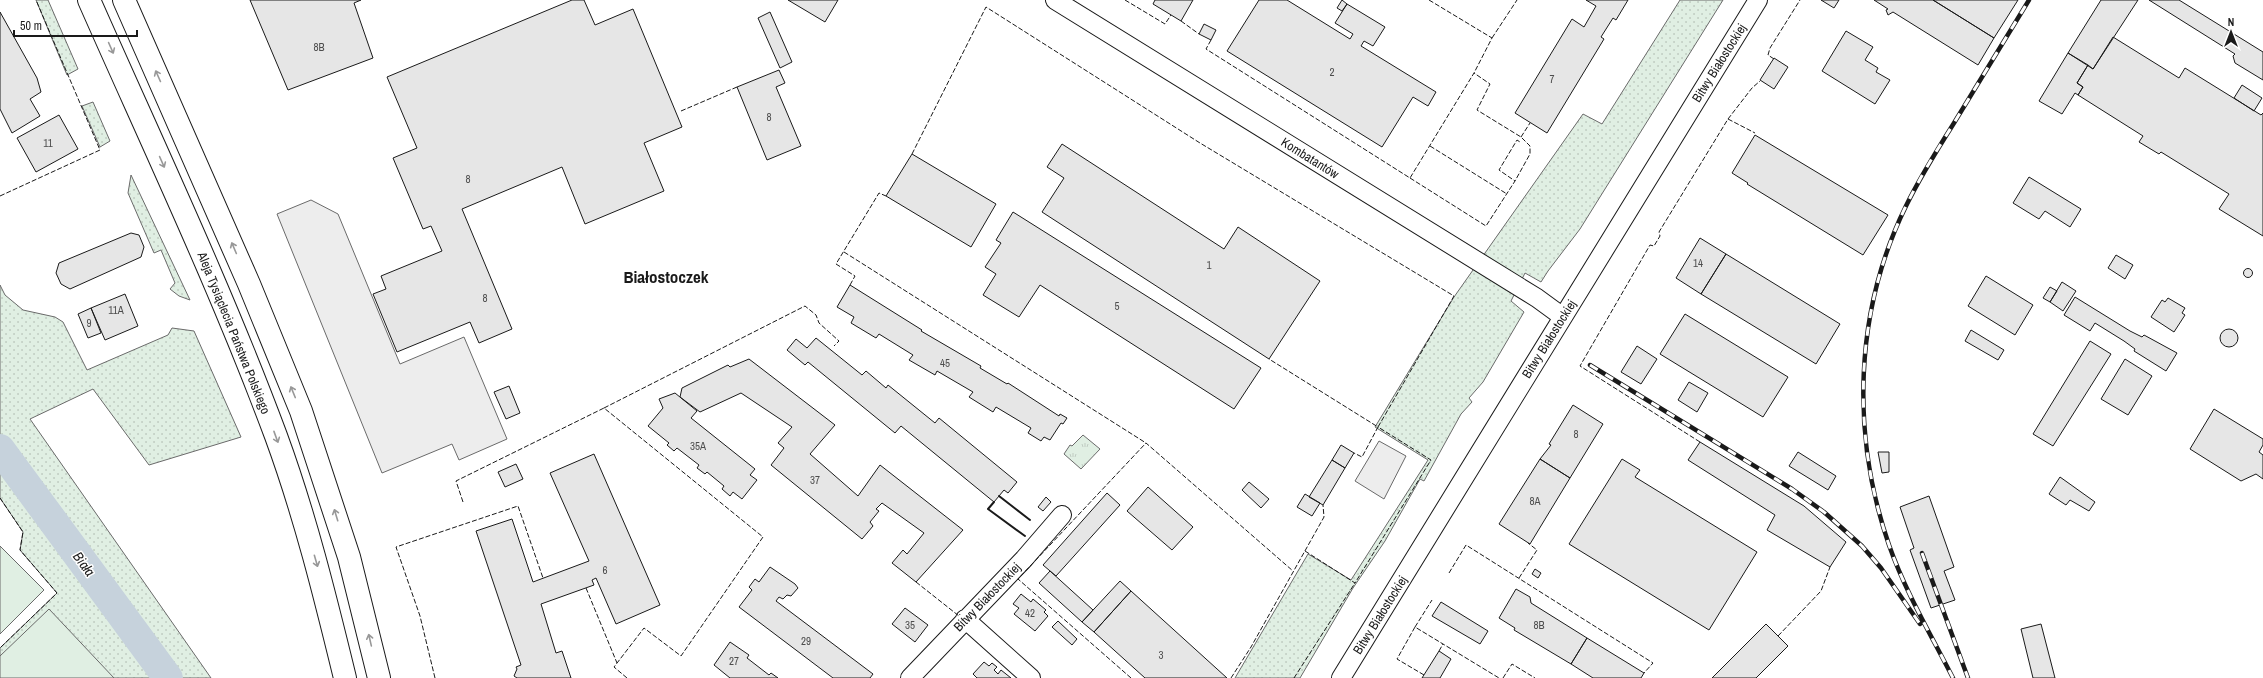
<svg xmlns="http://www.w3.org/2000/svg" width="2263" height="678" viewBox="0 0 2263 678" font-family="'Archivo Narrow',sans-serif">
  <defs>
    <pattern id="grass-dots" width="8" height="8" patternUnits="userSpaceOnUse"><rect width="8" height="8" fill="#e0efe3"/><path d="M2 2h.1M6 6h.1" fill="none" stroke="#c0ccc2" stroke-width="1.8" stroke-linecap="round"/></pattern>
    <pattern id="park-tufts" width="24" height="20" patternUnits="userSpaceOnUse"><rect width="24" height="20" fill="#e0efe3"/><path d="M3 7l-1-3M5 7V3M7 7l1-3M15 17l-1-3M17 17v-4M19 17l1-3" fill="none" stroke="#c0ccc2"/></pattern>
  </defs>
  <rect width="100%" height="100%" fill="#fff"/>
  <path fill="url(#grass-dots)" stroke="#6a6a6a" d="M36,0h12l30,69 -11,6z
    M1680,0h43l-143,229 -32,42 -7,11 -16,-9 -14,28 13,11 -41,70 -14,16 3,4 -11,12 -37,67 -4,-2 -35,62 -32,47 -53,90h-65l73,-124 43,26 77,-120 -53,-33 79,-130 129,-183 19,10z
    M93,102l17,39 -10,6 -18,-41z
    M131,175l59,125 -11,-4 -9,-7 5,-6 -14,-33 -7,3 -26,-60z
    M0,285l5,10 18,15 32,7 8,5 24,48 81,-35 4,-7 22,3 47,106 -92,28 -56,-76 -63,30 181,259h-211v-30l57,-55 -37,-43 3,-18 -23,-34z"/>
  <path fill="url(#park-tufts)" stroke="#6a6a6a" d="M1083,435l17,14 -19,20 -17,-15 6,-9 2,1z"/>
  <path fill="#e0efe3" stroke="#6a6a6a" d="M0,546l44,44 -44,44z
    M49,609l65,69h-114v-22z"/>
  <path fill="#ededed" stroke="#6a6a6a" d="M311,200l27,14 62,150 64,-27 43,102 -48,21 -7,-16 -70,29 -105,-259z
    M1379,441l27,15 -22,43 -29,-18z"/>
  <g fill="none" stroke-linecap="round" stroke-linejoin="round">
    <path stroke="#c6d2dc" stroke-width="30" d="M0,449l168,229"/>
  </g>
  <path fill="#e6e6e6" stroke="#1a1a1a" d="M250,0h111l-7,3 19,55 -85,32z
    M572,0h12l11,25 38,-16 49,118 -38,16 20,48 -79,33 -23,-57 -100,42 50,120 -33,14 -9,-21 -73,30 -24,-58 13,-5 -5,-13 61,-25 -11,-25 -8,3 -30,-71 24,-10 -30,-71z
    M788,0h50l-13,22z
    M1155,0h38l-12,21 -28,-17z
    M1259,0h28l63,39 3,-5 -18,-11 12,-19 38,23 -12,19 -9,-5 -3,5 75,46 -8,14 -15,-9 -31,50 -155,-96z
    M1342,0l5,4 -5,7 -5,-3z
    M1586,0h42l-12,20 -3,-2 -12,19 3,2 -57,94 -32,-20 57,-94 12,8 12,-21z
    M1821,0h18l-5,8z
    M1874,0h59l61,38 -16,27 -85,-53 -5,3 -2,-5 2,-1z
    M1933,0h85l-24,38z
    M2101,0h37l-45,69 -25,-16z
    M2149,0h30l84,52v28l-28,-17 -2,-7 2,-2z
    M0,12l37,66 4,14 -11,7 10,17 -28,17 -12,-24z
    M770,12l22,50 -12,6 -22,-50z
    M1204,24l12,6 -5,10 -12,-6z
    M1846,31l27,16 -8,13 13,8 -2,4 14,8 -15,24 -53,-33z
    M2113,37l66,41 6,-10 76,47 2,-2v123l-44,-27 10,-15 -68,-42 -2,2 -20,-12 4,-6 -65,-41 5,-8 -6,-4 11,-18 5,4z
    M2068,53l20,12 -11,18 6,4 -5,8 -3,-2 -13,21 -23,-13z
    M1774,58l14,9 -14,22 -14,-9z
    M779,70l6,13 -9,4 25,59 -34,14 -30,-73z
    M2242,85l20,13 -8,13 -20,-13z
    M59,115l19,34 -42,23 -19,-34z
    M1755,135l133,80 -25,40 -116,-71 1,-1 -16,-10z
    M1062,144l162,105 14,-22 82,54 -51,78 -227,-147 22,-34 -17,-11z
    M912,154l84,50 -25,43 -85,-51z
    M2029,177l52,32 -11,18 -25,-16 -6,8 -26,-16z
    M1013,212l248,156 -27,41 -194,-124 -21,32 -36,-22 13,-21 -11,-7 16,-24 -5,-3z
    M131,233l8,2 5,12 -3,10 -71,32 -9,-5 -5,-11 3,-10z
    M1700,238l26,16 -25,40 -25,-16z
    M1726,254l114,70 -24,40 -115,-70z
    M2116,255l17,10 -8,14 -17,-11z
    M2243.5 273a4.5 4.5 0 1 1 9 0a4.5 4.5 0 1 1-9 0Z
    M1986,276l47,29 -18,30 -47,-29z
    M2062,282l14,9 -13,20 -13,-9z
    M850,285l72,45 -1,1 60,35 -1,2 27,16 1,-1 51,33 1,-2 7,4 -4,6 -2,-1 -11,17 -6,-3 -3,4 -13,-8 3,-5 -35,-21 -3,5 -24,-15 4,-5 -36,-21 -2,4 -26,-15 4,-5 -34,-21 -3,4 -25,-15 3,-6 -17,-10z
    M2050,287l7,4 -7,11 -7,-4z
    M125,294l13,32 -33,14 -14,-32z
    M2075,297l55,34 12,6 2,-2 33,18 -11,18 -32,-20 1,-2 -11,-8 -29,-18 -5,8 -26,-16z
    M2168,298l17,10 -3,5 3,2 -11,17 -23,-15 11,-17 3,2z
    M91,308l10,25 -13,5 -10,-24z
    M1685,314l103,63 -25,40 -103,-63z
    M2220 338a9 9 0 1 1 18 0a9 9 0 1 1-18 0Z
    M1971,330l33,20 -6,10 -33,-19z
    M816,338l46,37 4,-4 20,17 2,-3 47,38 4,-5 78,64 -9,11 -4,-3 -10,12 -93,-76 -6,7 -87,-71 -3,3 -18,-15 9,-11 11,9z
    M2090,341l21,13 -58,92 -20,-12z
    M1637,346l20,13 -16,25 -20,-12z
    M749,359l86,66 -25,29 48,42 22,-31 83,65 -47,52 -24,-19 11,-13 4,4 17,-21 -42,-30 -6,6 3,2 -9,11 3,4 -11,13 -91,-74 13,-17 -6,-5 14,-16 -51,-34 -41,19 -20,-15 2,-9 46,-23 2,2z
    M2125,359l27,17 -24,39 -27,-16z
    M1689,382l19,11 -11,19 -19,-12z
    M509,386l11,27 -14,6 -12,-27z
    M675,393l22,18 -6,7 64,51 -5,6 7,5 -15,19 -9,-7 -3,4 -8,-7 2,-3 -17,-14 -2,2 -8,-6 2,-3 -22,-17 -3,3 -7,-6 2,-2 -21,-17 15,-18 -4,-9z
    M1573,405l30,19 -33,54 -30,-19 11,-14 -2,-1z
    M2214,409l49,30v6l-4,7 4,3v24l-7,-5 -15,7 -51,-32z
    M1700,442l104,64 42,36 -16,25 -63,-37 8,-15 -87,-55z
    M1341,445l13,8 -9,15 -13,-8z
    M1798,452l38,24 -8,14 -39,-24z
    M1878,452h11v20l-7,1z
    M594,454l66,151 -44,19 -20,-46 -4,2 2,5 -53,19 15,49 6,-2 9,27h-54l-3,-2 3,-7 -1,-2 5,-2 -45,-134 36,-12 21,63 56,-21 -39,-88z
    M1540,459l30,19 -40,66 -31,-20z
    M1622,459l18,11 -5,7 122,75 -48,78 -140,-86z
    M1332,460l13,8 -22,37 -14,-8z
    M516,464l7,15 -18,8 -7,-15z
    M2060,477l35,25 -6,9 -19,-11 -4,5 -17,-11z
    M1249,482l20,17 -8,9 -19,-18z
    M1148,487l45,40 -21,23 -45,-39z
    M1107,493l13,12 -64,71 -13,-11z
    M1305,494l15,9 -8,13 -15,-9z
    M1929,496l25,71 -10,4 11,29 -24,8 -21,-58 4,-2 -14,-41z
    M1046,497l5,5 -8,9 -5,-4z
    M770,567l25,17 3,4 -7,8 -4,-1 -4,4 -4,-2 -3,4 97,73 -3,4h-37l-94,-71 13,-17 -3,-3 6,-8 4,3z
    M1535,569l6,4 -3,5 -6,-4z
    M1050,571l43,39 -11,12 -43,-39z
    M1120,581l11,10 -37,41 -12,-10z
    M1516,589l14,8 1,6 56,35 -16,26 -57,-34 1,-2 -16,-10z
    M1131,591l96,87h-82l-51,-46z
    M1021,594l10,8 2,-3 13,11 -2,2 4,4 -13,15 -21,-17 5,-6 -6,-4z
    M1441,602l47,29 -8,13 -48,-28z
    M905,608l23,17 -13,17 -23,-18z
    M1058,621l19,18 -5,6 -20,-18z
    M1766,624l22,22 -32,32h-44z
    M2041,624l14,54h-22l-12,-49z
    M1587,638l57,35 -3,5h-48l-22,-14z
    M730,642l19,13 -2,3 22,17 2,-2 7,5h-48l-16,-13z
    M1439,651l12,8 -11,19h-18z
    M984,662l5,4 3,-3 5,4 -3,3 4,4 3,-4 10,8h-34l-4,-4z"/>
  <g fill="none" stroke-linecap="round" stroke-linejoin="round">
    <defs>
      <path id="minor" d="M1055,0l482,298 26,19
        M965,619l66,59
        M910,678l114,-119 38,-44
        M1341,678l417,-678"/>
      <path id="major" d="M89,0c64,145 132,288 187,436 29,79 49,160 69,242
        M124,0l125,284 52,127 48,146 30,121"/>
    </defs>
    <use href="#minor" stroke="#1a1a1a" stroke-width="20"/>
    <use href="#major" stroke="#1a1a1a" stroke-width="24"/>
    <use href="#minor" stroke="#fff" stroke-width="18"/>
    <use href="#major" stroke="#fff" stroke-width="22"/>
    <defs>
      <path id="rail" d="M1590,365l202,124 32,23 38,34 19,22 39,56
        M1922,553l46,125
        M1953,678c-22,-43 -48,-87 -64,-133 -38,-110 -35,-233 17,-339 14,-29 31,-56 48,-83 25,-41 50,-82 75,-123"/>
    </defs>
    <use href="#rail" stroke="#1a1a1a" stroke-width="4.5"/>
    <use href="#rail" stroke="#fff" stroke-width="3" stroke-dasharray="9" stroke-linecap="butt"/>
    <path stroke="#1a1a1a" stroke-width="1" stroke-dasharray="5 2" stroke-linecap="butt" d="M1125,0l40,24 6,-9
      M1429,0l63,38 -18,35
      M1181,21l18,13
      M1492,38l25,-38
      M1211,40l-5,9 204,129 64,-105 16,11 -13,26 44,27 9,9v8l-15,27
      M1774,59l-6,-4 2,-7 30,-48
      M681,111l56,-24
      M1728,119l27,14
      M1521,137l9,-14
      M1430,146l77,48
      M912,154l74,-147 214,136 254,153 -76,131 -109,-68
      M1410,178l76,48 29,-45 -16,-11 18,-30 3,2
      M0,196l100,-46 -64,-150
      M844,252l302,191
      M850,285l5,-9 -19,-12 43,-71 7,3
      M604,408l201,-102 11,9 3,8 20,18 -5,5
      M1700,442l-120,-76 70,-121 4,1 6,-10 -1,-4 69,-113 24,-31 8,-7
      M0,498l23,34 -3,18 37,43 -57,55
      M463,502l-7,-21 148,-73 159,129 -82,119 -37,-28 -30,39 13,11
      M1305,551l50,32 76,-123 -53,-33 -16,30 -8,-4
      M1449,573l17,-28 187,118 -9,10
      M1519,578l18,-28 -9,-7
      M916,582l43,34 1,-2
      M586,588l31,75
      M1415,627l17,-27
      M1778,636l43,-45 9,-24
      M1439,651l4,-7
      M1424,675l-27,-16 18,-32 84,51
      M435,678l-15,-62 -24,-69 122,-41 25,72
      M1131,678l-113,-99 128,-136 147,128
      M1231,678l20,-31 73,-130 -1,-12
      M1294,678l61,-95
      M1503,678l9,-14 23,14"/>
    <path stroke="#1a1a1a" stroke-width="2" d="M999,496l31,24
      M994,502l-6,7 37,27"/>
  </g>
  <defs><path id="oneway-shaft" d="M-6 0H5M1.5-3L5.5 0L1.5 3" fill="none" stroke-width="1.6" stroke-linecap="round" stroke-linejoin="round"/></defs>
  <g stroke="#989898">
    <use href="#oneway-shaft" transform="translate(111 48) rotate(66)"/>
    <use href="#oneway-shaft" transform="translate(158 76) rotate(-114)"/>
    <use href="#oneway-shaft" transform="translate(162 162) rotate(66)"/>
    <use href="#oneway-shaft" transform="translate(234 248) rotate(-113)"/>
    <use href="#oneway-shaft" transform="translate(293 392) rotate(-112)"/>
    <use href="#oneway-shaft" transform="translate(276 437) rotate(70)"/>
    <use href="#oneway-shaft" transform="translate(336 515) rotate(-107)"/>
    <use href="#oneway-shaft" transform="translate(316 561) rotate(74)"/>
    <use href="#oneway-shaft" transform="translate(370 640) rotate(-103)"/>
  </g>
  <g text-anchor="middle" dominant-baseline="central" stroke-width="3" stroke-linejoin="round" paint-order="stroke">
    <g font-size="11" fill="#4d4d4d">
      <text x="319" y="47">8B</text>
      <text x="1332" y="72">2</text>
      <text x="1552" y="79">7</text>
      <text x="769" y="117">8</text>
      <text x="48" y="143">11</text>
      <text x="468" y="179">8</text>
      <text x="1698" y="263">14</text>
      <text x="1209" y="265">1</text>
      <text x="485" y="298">8</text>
      <text x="1117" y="306">5</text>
      <text x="116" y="310">11A</text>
      <text x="89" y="323">9</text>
      <text x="945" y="363">45</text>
      <text x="1576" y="434">8</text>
      <text x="698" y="446">35A</text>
      <text x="815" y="480">37</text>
      <text x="1535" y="501">8A</text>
      <text x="605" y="570">6</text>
      <text x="1030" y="613">42</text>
      <text x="910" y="625">35</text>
      <text x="1539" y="625">8B</text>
      <text x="806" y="641">29</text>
      <text x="1161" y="655">3</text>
      <text x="734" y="661">27</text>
    </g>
    <g font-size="13" fill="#1a1a1a" stroke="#fff">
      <text transform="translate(1719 63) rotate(-58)">Bitwy Białostockiej</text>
      <text transform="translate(1310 158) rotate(32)">Kombatantów</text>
      <text transform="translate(234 333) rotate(68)">Aleja Tysiąclecia Państwa Polskiego</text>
      <text transform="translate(1549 339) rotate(-58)">Bitwy Białostockiej</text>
      <text transform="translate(987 597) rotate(-46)">Bitwy Białostockiej</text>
      <text transform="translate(1380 615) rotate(-58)">Bitwy Białostockiej</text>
    </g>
    <g font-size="14" font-style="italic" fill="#1a1a1a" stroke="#fff">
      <text transform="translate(84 564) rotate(54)">Biała</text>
    </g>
    <g font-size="17" font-weight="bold" fill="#1a1a1a" stroke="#fff">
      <text x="666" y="276">Białostoczek</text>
    </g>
  </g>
  <g transform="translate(2231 32)" stroke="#ffffff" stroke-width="3" paint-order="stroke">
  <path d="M0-3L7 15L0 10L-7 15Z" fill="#1a1a1a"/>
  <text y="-6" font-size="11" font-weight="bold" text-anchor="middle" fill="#1a1a1a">N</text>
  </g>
  <path d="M14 30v6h123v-6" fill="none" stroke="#1a1a1a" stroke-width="2"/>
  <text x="20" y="30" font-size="12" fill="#1a1a1a" stroke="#ffffff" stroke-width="3" paint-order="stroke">50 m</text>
</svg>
